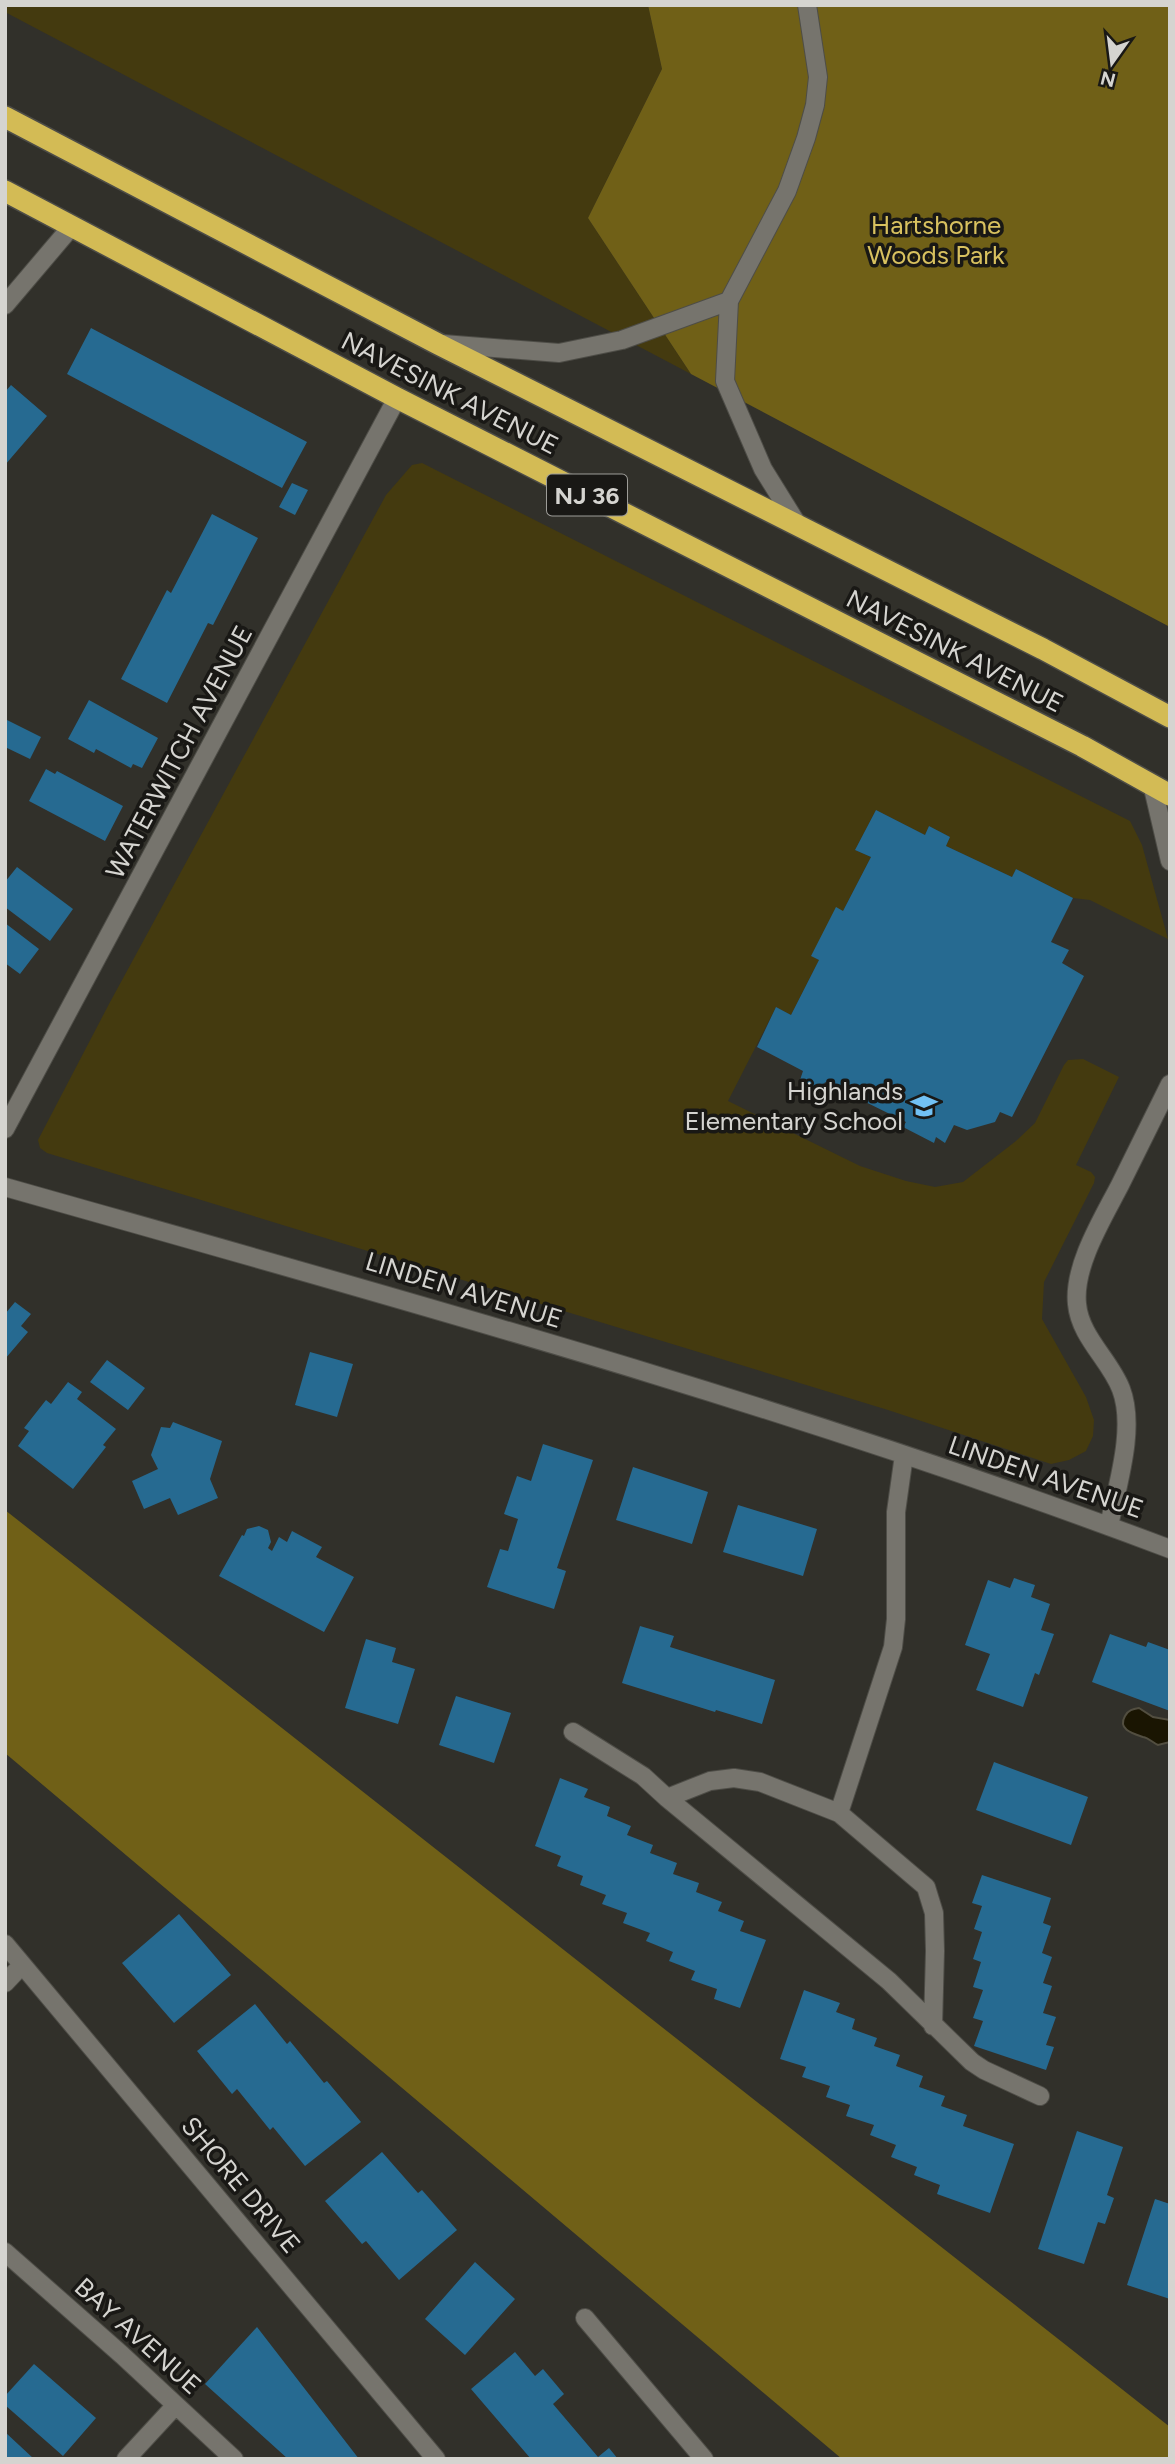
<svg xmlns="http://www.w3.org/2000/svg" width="1175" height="2464" viewBox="0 0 1175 2464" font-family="Figtree,sans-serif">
  <rect width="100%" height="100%" fill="#31302a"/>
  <path fill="#443a0f" d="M5,5h643l14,64 -74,149 103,156 -686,-362z
    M422,463l708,358 12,24 26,94 -78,-39 -17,-2 -57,-29 -4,8 -66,-31 4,-9 -21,-11 -4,9 -49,-25 -21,40 16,7 -28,54 -32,45 8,4 -28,55 -15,-8 -48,94 132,65 46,15 29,6 28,-5 53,-41 19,-18 29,-58 4,-5 15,-1 36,18 -43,88 15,7 4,5 -1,6 -50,99 -2,37 44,78 8,23 -1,16 -7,15 -17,9 -18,4 -163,-54 -841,-257 -7,-5 -2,-8 71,-136 277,-509 26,-30z"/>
  <path fill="#706017" d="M648,5h522v622l-479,-253 -103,-156 74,-149z
    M5,1510l1165,917v32h-328l-837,-706z"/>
  <path fill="#1a1502" stroke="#524e40" stroke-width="2" d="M1139,1708l14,9 17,3v22l-12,3c-5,-2 -9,-7 -15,-8 -9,-3 -26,-7 -18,-21 3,-6 8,-7 14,-8z"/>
  <path fill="#266a91" d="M91,328l216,114 -25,46 -215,-114z
    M11,385l36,31 -42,49v-73z
    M292,483l16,7 -13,25 -16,-8z
    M212,514l46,24 -45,87 -5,-2 -41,80 -46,-24 46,-89 4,3z
    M89,700l69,38 -16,30 -9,-4 -2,4 -35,-19 -2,4 -26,-14z
    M5,719l36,18 -11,22 -25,-12z
    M46,769l9,5 2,-3 66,35 -18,35 -76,-40z
    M876,810l49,25 4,-9 21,11 -4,9 66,31 4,-8 57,29 -22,44 18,8 -7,13 22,13 -72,141 -12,-5 -5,10 -28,8 -13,-5 -9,18 -9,-6 -2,6 -31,-16 3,-5 -81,-40 -3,10 -22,-12 3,-9 -46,-24 19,-40 15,8 28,-55 -8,-4 25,-49 7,4 28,-54 -16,-7z
    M17,867l56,42 -23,32 -45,-34v-25z
    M5,923l34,26 -19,25 -15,-11z
    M15,1302l16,12 -10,12 7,6 -23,27v-45z
    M310,1352l43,12 -16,53 -42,-12z
    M107,1360l38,28 -17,22 -38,-28z
    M68,1382l14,10 -5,7 39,30 -13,16 3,2 -33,42 -55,-43 11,-15 -5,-3 22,-28 5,4z
    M173,1422l49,19 -12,38 8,19 -40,17 -8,-17 -26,11 -12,-28 26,-12 -7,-14 10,-28 9,1z
    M543,1444l50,16 -36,108 9,3 -12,38 -67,-22 13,-38 8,2 10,-32 -14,-5 13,-38 14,5z
    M633,1467l75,25 -16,52 -76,-24z
    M738,1505l79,24 -14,47 -80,-24z
    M259,1526l9,4 3,12 -3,6 4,3 7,-14 8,5 5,-11 30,16 -6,10 38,20 -30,55 -105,-56 23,-41 2,1 3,-7z
    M1014,1578l21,7 -4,12 19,7 -9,26 13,4 -15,41 -4,-2 -12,34 -47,-17 14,-36 -25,-9 23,-65 22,8z
    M640,1626l34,10 -4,11 105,33 -13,44 -46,-14 -1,2 -93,-29z
    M1110,1634l36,13 2,-5 22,8v61l-78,-29z
    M366,1639l30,9 -4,14 23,7 -17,55 -53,-16z
    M456,1696l55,17 -17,50 -55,-18z
    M994,1762l94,35 -17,48 -95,-35z
    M560,1778l28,11 -4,8 26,10 -3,9 24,10 -4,9 26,10 -3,8 27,10 -4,11 26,9 -3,9 26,10 -4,9 26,10 -4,10 26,9 -26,68 -26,-9 3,-10 -26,-9 4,-9 -26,-10 4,-9 -27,-11 4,-8 -27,-10 4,-10 -25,-9 4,-9 -26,-10 3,-9 -26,-10 4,-10 -26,-10z
    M982,1875l69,23 -8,25 8,3 -9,27 10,4 -9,26 9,3 -9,27 13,4 -10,28 8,2 -8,23 -72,-24 9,-25 -10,-3 10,-28 -10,-3 8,-25 -8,-3 9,-27 -8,-3 8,-23 -10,-3z
    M179,1914l52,61 -57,48 -52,-60z
    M804,1990l36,13 -4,9 19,7 -3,10 25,9 -3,8 26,9 -4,11 27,10 -4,11 26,9 -4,10 26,9 -4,11 51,18 -24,69 -53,-19 3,-9 -26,-10 3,-8 -26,-10 5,-12 -26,-10 4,-10 -28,-9 4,-11 -24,-8 4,-11 -28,-9 4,-10 -26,-8z
    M255,2004l32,40 3,-3 34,42 3,-2 34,41 -56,44 -32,-39 -3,3 -33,-41 -5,5 -35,-43z
    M1077,2131l46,16 -16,48 7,3 -9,26 -7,-2 -14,42 -46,-15z
    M382,2152l36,41 4,-3 35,40 -58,50 -33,-39 -4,3 -37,-43z
    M1155,2199l15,5v95l-43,-14z
    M475,2262l40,37 -50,56 -40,-36z
    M257,2327l102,132h-71l-83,-75z
    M515,2352l20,24 8,-7 21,25 -11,10 45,53 11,-9 9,11h-87l-60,-70z
    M34,2364l62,54 -33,38 -58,-51v-9z
    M5,2432l29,27h-29z"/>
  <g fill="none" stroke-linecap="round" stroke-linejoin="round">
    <defs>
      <path id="minor" d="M5,305l67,-79
        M443,344l116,9 63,-13 107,-39
        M799,527l-36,-58 -38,-88 4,-80 58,-110 19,-53 9,-33 3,-28 -11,-72
        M1152,784l18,77
        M5,1129l392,-731
        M5,1187c391,111 784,218 1165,362
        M1109,1526c8,-40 27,-98 12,-137 -11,-29 -41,-52 -44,-85 -4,-38 26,-86 43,-119 17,-34 33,-67 50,-101
        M573,1732l70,44 24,22 222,183 83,81 12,8 56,26
        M667,1798l43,-17 24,-3 26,4 79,31 87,74 8,26 1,38 -2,75
        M839,1813l54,-166 3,-28v-107l8,-57
        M5,1944l431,515
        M5,1983l17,-18
        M5,2252l117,103 112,104
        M585,2318l119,141
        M126,2459l49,-53"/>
      <path id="highway" d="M5,117l433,227 605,305 127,68
        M5,191l392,207 685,348 88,49"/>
    </defs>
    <use href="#minor" stroke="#4e4d47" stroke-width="20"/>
    <use href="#highway" stroke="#4e4d47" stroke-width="24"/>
    <use href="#minor" stroke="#76746d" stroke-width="18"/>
    <use href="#highway" stroke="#d3bb55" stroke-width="21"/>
  </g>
  <defs>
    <symbol id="school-bare" viewBox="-9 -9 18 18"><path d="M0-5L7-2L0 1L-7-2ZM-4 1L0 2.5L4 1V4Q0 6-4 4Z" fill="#71c1f4" stroke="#191815" stroke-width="2.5" paint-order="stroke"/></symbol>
  </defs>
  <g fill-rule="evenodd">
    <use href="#school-bare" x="905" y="1087" width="38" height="38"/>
  </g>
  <g text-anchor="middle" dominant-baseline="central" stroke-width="7" stroke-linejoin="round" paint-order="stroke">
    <rect fill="#191815" stroke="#9d9c98" stroke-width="2" x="547" y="474.5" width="80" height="41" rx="5"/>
    <g font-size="24" font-weight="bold" fill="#d5d4d0">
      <text x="587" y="495">NJ 36</text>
    </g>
    <g font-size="26" fill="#d8c15f" stroke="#191815">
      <text x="936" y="225">Hartshorne<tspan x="936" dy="30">Woods Park</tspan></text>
    </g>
    <g font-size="26" fill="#d5d4d0" stroke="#191815">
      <text transform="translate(450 393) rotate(27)">NAVESINK AVENUE</text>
      <text transform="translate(955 651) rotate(27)">NAVESINK AVENUE</text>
      <text transform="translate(179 752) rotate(-62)">WATERWITCH AVENUE</text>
      <text transform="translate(464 1290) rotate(17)">LINDEN AVENUE</text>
      <text transform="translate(1046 1477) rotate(19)">LINDEN AVENUE</text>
      <text transform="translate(241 2185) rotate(50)">SHORE DRIVE</text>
      <text transform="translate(138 2336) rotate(42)">BAY AVENUE</text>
    </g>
    <g font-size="26" fill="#d5d4d0" stroke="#191815" text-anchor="end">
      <text x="903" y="1091">Highlands<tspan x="903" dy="30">Elementary School</tspan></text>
    </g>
  </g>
  <rect width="1175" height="2464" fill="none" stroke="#d5d4d0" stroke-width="14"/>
  <g transform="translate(1112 63) rotate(194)" stroke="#191815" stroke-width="5" paint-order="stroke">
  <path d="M0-5L12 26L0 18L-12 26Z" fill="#d5d4d0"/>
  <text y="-10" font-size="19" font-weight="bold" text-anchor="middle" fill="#d5d4d0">N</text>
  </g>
</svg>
